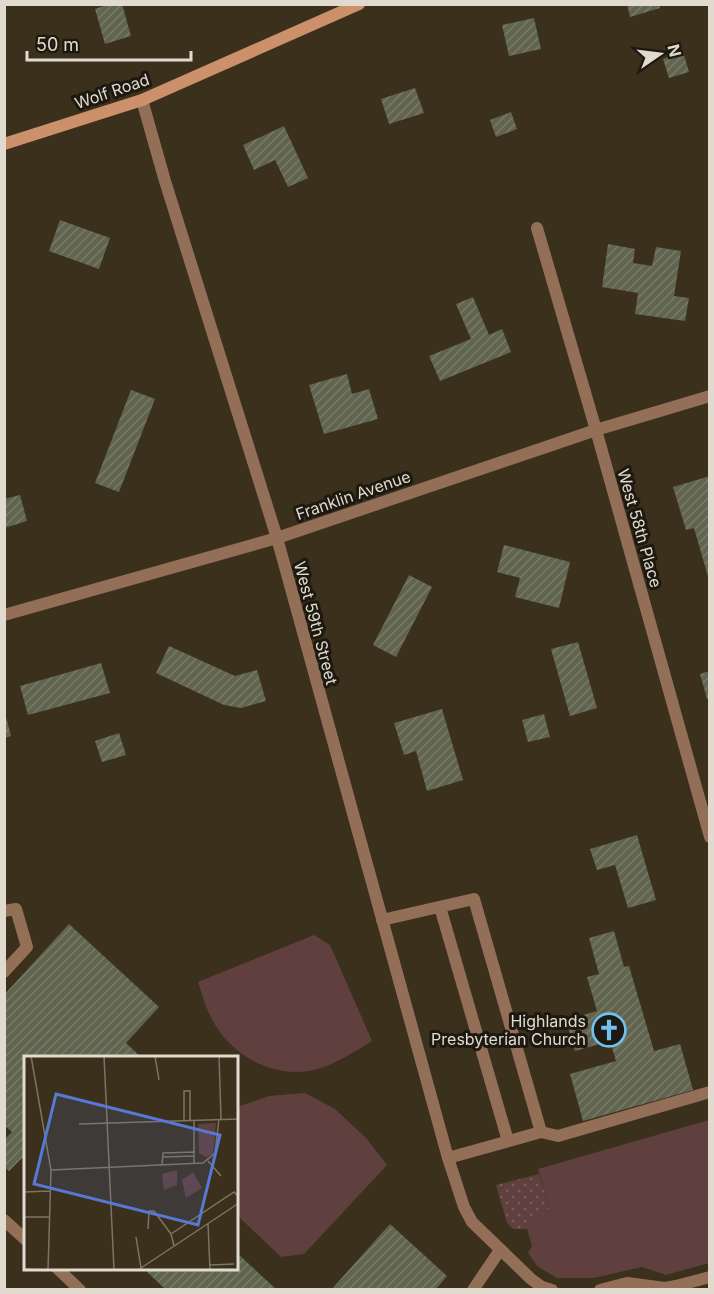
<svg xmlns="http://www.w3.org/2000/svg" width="714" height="1294" viewBox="0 0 714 1294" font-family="Inter,sans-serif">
  <defs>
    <pattern id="park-dots" width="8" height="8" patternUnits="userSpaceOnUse" patternTransform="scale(1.5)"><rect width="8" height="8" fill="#60403e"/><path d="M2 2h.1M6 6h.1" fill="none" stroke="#765b59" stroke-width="1.8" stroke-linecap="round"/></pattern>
    <pattern id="building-hatch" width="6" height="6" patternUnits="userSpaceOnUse" patternTransform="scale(1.5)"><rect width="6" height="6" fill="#61644e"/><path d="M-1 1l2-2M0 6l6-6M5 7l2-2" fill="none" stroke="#777a66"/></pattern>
  </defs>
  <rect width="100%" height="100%" fill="#3a301c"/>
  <path fill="#60403e" d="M314,935l16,10 42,96c-16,10 -40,25 -58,29 -41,9 -85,-15 -103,-53 -6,-11 -9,-23 -13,-35z
    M305,1093l30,16 31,29 21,27 -83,89 -23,3 -44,-42v-108l32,-11z
    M709,1120v143l-43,12 -24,-8 -48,11h-37l-20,-12 -9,-13 4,-7 -5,-17 23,-21 -12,-39z"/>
  <path fill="url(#park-dots)" d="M539,1174l11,34 -23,21h-14l-6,-6 -11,-38z"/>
  <path fill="url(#building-hatch)" d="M110,4h12l9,32 -26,8 -10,-35z
    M627,4h32l1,4 -30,9z
    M534,18l7,31 -32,7 -7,-31z
    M683,52l6,20 -20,6 -6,-19z
    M415,88l9,25 -35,11 -8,-25z
    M511,112l6,17 -21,8 -6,-17z
    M284,126l24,52 -20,9 -13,-27 -21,10 -11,-25z
    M60,220l50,18 -11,31 -50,-18z
    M608,244l27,5 -2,14 19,3 4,-19 25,4 -7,45 15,2 -4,23 -50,-7 3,-21 -36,-6z
    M473,297l16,38 13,-6 9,23 -71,29 -11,-25 42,-17 -15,-35z
    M347,374l5,20 17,-5 9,30 -54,15 -15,-49z
    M131,390l24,9 -36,93 -24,-9z
    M710,476v104h-1l-15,-52 -8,2 -13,-43z
    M20,495l7,26 -23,7v-29z
    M504,545l66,17 -11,46 -44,-11 5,-19 -23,-6z
    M409,575l23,12 -36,70 -23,-12z
    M578,642l19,66 -27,8 -19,-67z
    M169,646l66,30 22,-6 9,31 -25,7 -17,-3 -68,-32z
    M101,663l9,30 -82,22 -8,-29z
    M710,671v27l-3,1 -7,-25z
    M442,709l21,71 -36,11 -11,-40 -12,4 -10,-32z
    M5,713l6,23 -6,2z
    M544,714l6,23 -22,5 -6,-22z
    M119,733l7,22 -24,7 -7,-21z
    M637,835l19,65 -28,8 -13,-43 -18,5 -7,-21z
    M69,924l90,83 -33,36 15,14h-115v104l-4,-3 -13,13 -5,-4v-27l8,-8 -8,-7v-130z
    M614,931l10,36 5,-1 25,85 26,-7 13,46 -110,31 -13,-47 46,-13 -6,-20 -35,10 -9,-31 31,-9 -10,-34 12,-3 -10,-36z
    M390,1224l57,52 -12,14h-104z
    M237,1253l40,37h-111l-23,-22h94z"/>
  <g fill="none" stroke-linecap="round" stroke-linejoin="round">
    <path stroke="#946f57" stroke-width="12" d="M440,907l68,234
      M4,911l12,-2 11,38 -23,25
      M382,920l92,-21 67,233 -93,26 16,49 8,15 59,57 11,8 10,3
      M541,1132l17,4 152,-44
      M4,1220l22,20
      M57,1268l23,22
      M473,1290l27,-40
      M600,1290l27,-7 38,5 11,-2 34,-9"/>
    <path stroke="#946f57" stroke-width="12" d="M142,100l23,81 112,357 171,620
      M537,228l59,202 114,407
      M4,615l273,-77 319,-108 114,-34"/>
    <path stroke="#cc916b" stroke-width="12" d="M4,144l138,-44 217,-96"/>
  </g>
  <defs>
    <symbol id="church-ring" viewBox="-11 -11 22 22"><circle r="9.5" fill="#1d1910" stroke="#70c1f4" stroke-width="1.5"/><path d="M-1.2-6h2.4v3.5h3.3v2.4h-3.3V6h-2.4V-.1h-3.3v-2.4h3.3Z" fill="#70c1f4"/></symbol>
  </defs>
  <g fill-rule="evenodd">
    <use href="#church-ring" x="590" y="1011" width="38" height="38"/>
  </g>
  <g text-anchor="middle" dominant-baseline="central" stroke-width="6" stroke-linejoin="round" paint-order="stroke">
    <g font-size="16" fill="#e1dbcf" stroke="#1d1910">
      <text transform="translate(112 91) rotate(-19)">Wolf Road</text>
      <text transform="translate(353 495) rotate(-19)">Franklin Avenue</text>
      <text transform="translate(640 528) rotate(74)">West 58th Place</text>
      <text transform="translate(316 623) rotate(75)">West 59th Street</text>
    </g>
    <g font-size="16" fill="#e1dbcf" stroke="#1d1910" text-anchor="end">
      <text x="586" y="1021">Highlands<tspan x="586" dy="18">Presbyterian Church</tspan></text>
    </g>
  </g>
  <g transform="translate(24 1056)">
    <rect width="214" height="214" fill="#3a301c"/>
    <path d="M192,67l-3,31 -7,3 -7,-4 -1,-29zM153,114v15l-13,5 -2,-16zM169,116l9,16 -16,10 -4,-18z" fill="#60403e"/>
    <path fill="none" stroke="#7d7464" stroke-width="1.5" d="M7,0l20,114 -3,100M80,0l10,214M131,0l4,24M195,0l2,63M160,64v-29h6v29M55,68l160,-5M170,96v-32M138,101l32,-1M184,105l13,15M138,109l1,-12 31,-1v12M27,114l152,-7 12,-10 4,-34M0,136l27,-1M0,161h26M184,168l2,46M124,173l1,-18h5l17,23M112,181l5,31M150,190l-3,-12 63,-42 5,5M186,209l24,-1M0,213l24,1M114,214l101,-67"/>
    <path fill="#5878d5" fill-opacity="0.15" stroke="#5878d5" stroke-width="3" d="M32,38l164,41 -22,90 -164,-41z"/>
    <rect width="214" height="214" fill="none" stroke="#e1dbcf" stroke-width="3"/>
  </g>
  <rect width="714" height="1294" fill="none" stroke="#e1dbcf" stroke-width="12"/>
  <g transform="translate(660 54) rotate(76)" stroke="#1d1910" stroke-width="4.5" paint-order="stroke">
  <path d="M0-4.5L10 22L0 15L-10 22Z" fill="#e1dbcf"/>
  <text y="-9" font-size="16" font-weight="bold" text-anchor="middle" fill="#e1dbcf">N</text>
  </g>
  <path d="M27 51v9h164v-9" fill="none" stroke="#e1dbcf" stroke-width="3"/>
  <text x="36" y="51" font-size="18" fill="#e1dbcf" stroke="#1d1910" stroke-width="4.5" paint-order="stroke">50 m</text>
</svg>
